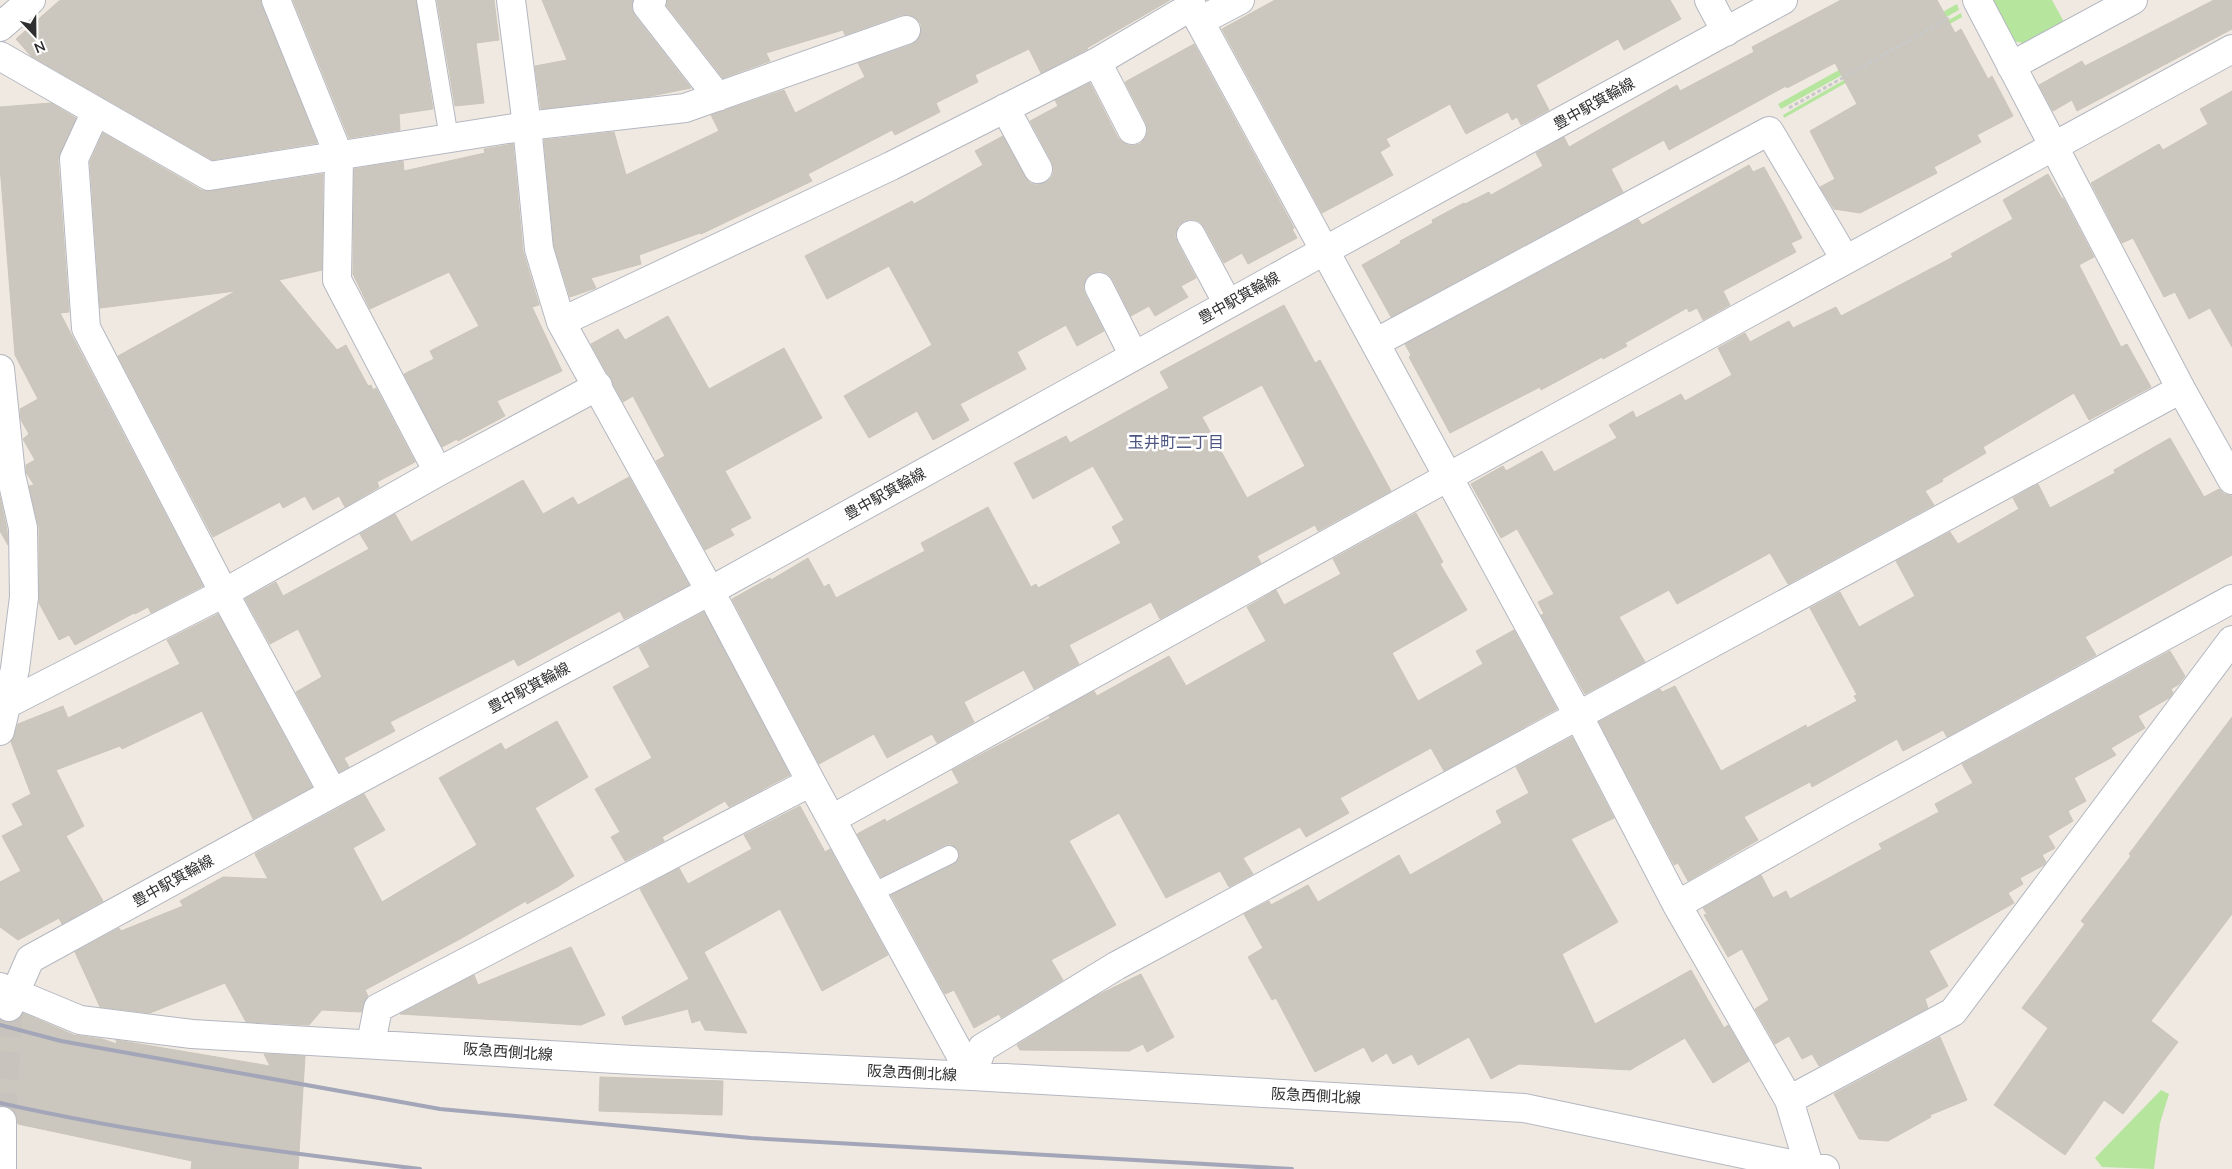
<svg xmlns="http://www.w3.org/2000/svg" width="2232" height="1169" viewBox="0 0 2232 1169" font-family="'Nunito Sans','Noto Sans JP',sans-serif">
  <rect width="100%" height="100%" fill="#efe9e1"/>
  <path fill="#b6e59e" d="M1992,0h60l13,24 -38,20 -14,-3z
    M1957,4l2,6 -178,99 -3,-5z
    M1961,13l1,4 -178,101 -1,-3z
    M2161,1090l8,4 -9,29 -6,46 -52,-2 -7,-9z"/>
  <path fill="#cbc7bf" stroke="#cbc5ba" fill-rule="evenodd" d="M64,0h197l56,143 -105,17 -181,-104 -15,-17 43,-38z
    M293,0h123l17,109 -34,5 1,16 -51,8z
    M437,0h57l5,40 -23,3 8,60 -29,3z
    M542,0h91l-1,9 3,7 56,72 -40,8 -110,13 -6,-43 32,-6z
    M667,0h503l-83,48 1,1 -47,24 -12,-24 -54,26 3,7 -42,21 4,9 -45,23 -3,-5 -84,44 4,7 -111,53 -1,-1 -61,22 2,9 -50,14 5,10 -26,9 -16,-51 -10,-106 70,-8 12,43 93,-44 -8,-16 73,-25 11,23 70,-36 -7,-14 53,-18 7,-5 3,-8v-8l-5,-6 -8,-3h-7l-56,20 -2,-5 -77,23 4,8 -47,17 -57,-73z
    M1275,0h395l11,19 -57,31 -6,-11 -82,46 13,25 -28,15 -4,-8 -5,3 -4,-8 -42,22 -16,-30 -64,35 4,7 -10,6 13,23 -71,38 -100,-184z
    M1841,0h96l18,33 6,-4 27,50 4,-3 21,40 -36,19 4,7 -47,25 3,6 -77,40 -26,-4 -14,-22 15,-8 -25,-48 47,-27 -22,-41 -48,25 -1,-2 -117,64 -5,-10 -53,29 12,23 -232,125 -29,-52 39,-22 -1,-2 33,-18 -1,-3 32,-17 1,1 24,-12 2,3 52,-29 -7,-13 28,-16 5,10 108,-62 3,6 74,-39 -2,-5z
    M2214,0h18v29l-155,82 -5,-11 -19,11 -14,-26 43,-24 3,5z
    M1194,44l100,184 -2,1 5,9 -49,26 -6,-11 -18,10 -19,-35 -5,-6 -8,-3 -8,2 -6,5 -3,9 2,7 19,36 -15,8 7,11 -33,19 -6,-10 -18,10 -18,-36 -5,-6 -8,-3 -8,2 -6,5 -3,9 2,7 19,37 -27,15 -11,-21 -49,27 9,17 -66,35 9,16 -36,20 -16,-29 -48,27 -25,-42 88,-51 -43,-79 -62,33 -22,-43 107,-55 2,3 69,-39 -8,-14 28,-15 22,41 5,6 7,2 9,-3 6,-5 2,-7 -2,-8 -22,-41 28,-15 -3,-6 35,-17 28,55 6,5 7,3 9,-2 5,-6 3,-7 -2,-8 -21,-41z
    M2232,91v256l-22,-39 -21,11 -14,-27 -11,5 -31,-59 -11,5 -31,-60 68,-39 4,6 45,-26 -8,-15z
    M51,103l25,15 -18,42 11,152 -9,1 143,273 -52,27 -3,-6 -13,7 -1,-1 -59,32 -6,-10 -10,5 -20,-37v-75l-10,-42 5,-1 -8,-13v-7l9,-5 -12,-21 6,-5 -8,-14 -1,-11 18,-10 -23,-44 -15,-189v-59z
    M103,133l98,57 10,1 112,-17 -1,96 -43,10 58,70 9,-5 22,41 3,-1 2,5 3,-2 39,74 -38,20 2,5 -34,20 -6,-11 -26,14 -8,-14 -22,12 -3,-6 -67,35 -95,-181 118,-65 -136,17 -10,-146z
    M513,144l10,107 16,54 -7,2 30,64 -65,30 8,15 -47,25 -1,-2 -15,8 -38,-73 30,-15 -4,-8 49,-25 -30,-54 -79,37 -17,-35 1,-105 49,-8 1,10 81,-18 -1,-4z
    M1749,165l4,7 11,-5 22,40 16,31 -11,5 5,9 -73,39 7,14 -27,15 -6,-12 -8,4 -2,-4 -62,35 2,3 -24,13 -1,-2 -61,33 -1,-3 -90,46 -41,-76 2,-2 -6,-11 233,-125 4,6z
    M2048,174l14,25 1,-1 31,59 -15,8 42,82 6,-3 24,43 -62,33 -15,-27 -91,54 3,6 -44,26 1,2 -18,10 9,14 -146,79 -18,-31 -93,51 -8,-14 -50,27 26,45 -60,32 -44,-79 3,-1 -6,-12 16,-8 -37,-65 -16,9 -30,-54 32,-18 3,5 36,-20 12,21 63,-34 -8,-13 24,-14 3,7 45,-24 4,7 47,-26 -14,-27 27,-15 5,9 39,-21 4,7 43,-21 5,9 112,-59 -2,-3 62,-35 -10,-19z
    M1284,305l31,58 5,-3 71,131 -73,40 -3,-6 -58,31 4,7 -101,56 -9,-17 -82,43 10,19 -45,25 -10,-19 -60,32 10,20 -37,21 -5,-9 -45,24 -13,-24 -55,30 -87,-165 38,-21 1,2 37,-22 16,29 5,-3 7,14 89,-47 -4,-8 67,-36 43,80 5,-3 2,4 83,-45 -9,-16 12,-7 -31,-54 -60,33 -19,-36 52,-27 4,7 99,-55 -9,-16zM1262,385l43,81 -58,32 -45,-81z
    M668,316l41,73 75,-41 38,70 -97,53 26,47 -21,11 4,6 -29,15 -49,-89 9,-5 -32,-60 -10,6 -32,-58 27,-15 7,11z
    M2170,438l34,59 15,-8 5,5 8,2v59l-147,82 11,18 -149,82 -4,-7 -40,21 -6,-12 -85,48 -2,-5 -66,35 14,23 -70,41 -10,-18 -4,2 -75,-143 61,-33 2,3 13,-6 46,85 85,-46 1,3 50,-27 -3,-5 3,-1 -47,-87 30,-16 19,35 56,-31 -19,-35 54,-29 8,12 61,-35 -6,-11 25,-14 12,24 65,-35 -1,-3z
    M629,477l60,108 -65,34 -4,-8 -102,55 -4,-7 -124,63 5,9 -51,27 5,9 -10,5 -43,-80 26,-15 -24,-48 -28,15 -25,-45 31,-17 7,14 86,-47 -9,-15 35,-20 16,28 112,-62 20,34 30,-17 5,8z
    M0,497l7,33 1,15 -8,-14z
    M1416,513l27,49 -3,2 27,46 -75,43 26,48 65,-37 -7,-13 38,-21 43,79 -113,62 -13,-23 -91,50 9,15 -43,24 -6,-10 -57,31 10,16 -24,13 -9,-16 -54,27 -47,-85 -50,28 47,84 -65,35 12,20 -62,38 -2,-4 -25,14 -20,-38 -9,4 -54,-99 63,-31 6,-8 -2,-6 -8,-6 -5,1 -64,32 -24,-43 28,-15 1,3 73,-39 -7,-13 98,-52 -1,-2 45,-25 3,5 72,-40 17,30 80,-45 -19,-34 29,-17 8,15 57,-31 -8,-15z
    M704,612l86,163 -61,32 -4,-6 -63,36 2,4 -39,20 -14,-24 9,-5 -25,-43 57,-31 -39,-71 37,-20 -11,-20z
    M218,614l94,173 -59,32 -51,-108 -80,38 -2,-3 -64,24 28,56 -18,10 37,65 -41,23 -3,-6 -41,22 -18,-13v-45l21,-11 -19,-35 21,-11 -11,-21 19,-10 -20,-52 7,-18 45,-18 5,12 112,-54 -13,-24z
    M2170,651l15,25 -6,8 -8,5 2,4 -4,5 -31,18 7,12 -34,20 5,7 -42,23 12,23 -18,10 5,10 -25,15 7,12 -13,7 4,7 -2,3 -24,13 3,6 -15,9 6,10 -85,48 19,35 -23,13 3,9 -109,58 -7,-12 -10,5 -13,-23 -14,8 -20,-35 14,-9 -27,-51 -14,8 -24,-42 3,-1 -4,-6 58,-33 12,23 13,-7 4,8 92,-50 -3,-5 60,-32 -4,-8 38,-21 -11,-19z
    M2232,717v197l-81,107 27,21 -55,72 -19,-14 -39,55 -71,-50 54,-77 -26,-20 63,-84 -4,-3 50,-65 -2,-2z
    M557,721l31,56 -53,31 39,68 -15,10 -32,18 -1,-3 -66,38 -95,51 3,6 -7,16 -39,-2 -13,15 -63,-3 -21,-39 -75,30 -50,-6 -25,-55 44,-24 2,3 62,-25 -3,-5 43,-24 45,2 -13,-25 109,-60 21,36 -32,18 29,54 95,-57 -38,-67 62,-35 4,7z
    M1572,737l42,81 -43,21 47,83 -56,32 33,70 96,-54 33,58 4,-3 21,36 -36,22 -28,-45 -55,32 -111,-6 -28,15 -22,-42 -51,28 -6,-11 -19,10 -6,-11 -15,9 -8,-15 -49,25 -39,-74 -4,2 -24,-43 15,-9 -19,-34 25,-13 2,4 37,-20 10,17 81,-47 11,20 92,-52 -6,-12 33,-18 -13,-26z
    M800,806l25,46 5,-3 58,106 -66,36 -42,-82 -76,43 43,81 -42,-3 -5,-10 -8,3 -4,-14 -63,16 -3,-8 67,-38 -49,-90 39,-21 9,16 64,-35 -8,-14z
    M571,947l34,68 -24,10 -181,-11 74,-39 4,10z
    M1141,974l33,63 -27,15 -4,-8 -14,7 -109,-1 -3,-5 79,-49z
    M23,1013l51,22 28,4 15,5 -1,-4 154,26 -6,-12 41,2 -7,113h-107l1,-8 -174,-37 -3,-11 -6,-6 -9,-1v-87l11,3 8,-3z
    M1940,1037l27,63 -37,15 1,2 -43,24 -29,-2 -25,-45z
    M600,1077l123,4 -1,34 -123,-4z"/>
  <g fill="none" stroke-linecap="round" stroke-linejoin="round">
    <path stroke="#c8c4bd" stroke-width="28" stroke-dasharray="28 14" stroke-linecap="butt" d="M2,1121l7,-114"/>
    <defs>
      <path id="service" d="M426,0l23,138
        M872,893l77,-38"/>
      <path id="minor" d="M276,0l63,156 -2,124 101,192
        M511,0l16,126 12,123 22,73 149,269 101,191 161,294
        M652,0l-5,6 71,91
        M1188,0l390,715 99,190 112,195 21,69
        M1709,0l17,32
        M1977,0l204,389 51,91
        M1200,21l40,-21
        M0,27l31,-27
        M0,56l209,120 318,-50 158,-18 221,-78
        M1097,62l35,68
        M2011,66l122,-66
        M1005,108l33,61
        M96,111l-22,48 12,169 138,265 109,200
        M1191,235l37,69
        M1099,287l35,69
        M561,322l330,-156 206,-104 95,-56
        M1375,343l394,-212 76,128
        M0,369l11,106 12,53 1,69 -9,72 -15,62
        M7,704l217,-111 214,-121 160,-86
        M832,819l616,-342 784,-428
        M1677,905l159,-90 396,-216
        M15,993l65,27 112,14 441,26 339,16 552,32 286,60 15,1
        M9,1007l21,-48 303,-166 377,-202 614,-340 459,-251
        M371,1043l7,-35 433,-226
        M972,1076l10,-28 134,-82 1065,-577
        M1789,1100l164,-88 279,-372
        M2,1169v-48"/>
      <path id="tertiary" d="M0,987l15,6"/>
    </defs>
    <use href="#service" stroke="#b4b7c1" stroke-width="20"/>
    <use href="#minor" stroke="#b4b7c1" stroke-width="30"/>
    <use href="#tertiary" stroke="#b4b7c1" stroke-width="30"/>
    <path stroke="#c9c9c9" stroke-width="3" stroke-dasharray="4 2.5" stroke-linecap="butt" d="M1789,108l160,-90"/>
    <use href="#service" stroke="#fff" stroke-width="18"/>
    <use href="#minor" stroke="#fff" stroke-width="28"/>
    <use href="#tertiary" stroke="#fff" stroke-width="28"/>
    <path stroke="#a3a6b8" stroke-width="4" d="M0,1025l61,16 379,68 311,29 541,31
      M0,1103c138,31 279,49 420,66"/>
  </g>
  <g text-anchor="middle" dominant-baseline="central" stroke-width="5" stroke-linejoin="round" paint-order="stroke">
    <g font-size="15" fill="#2e2e2e" stroke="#fff">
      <text transform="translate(1594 104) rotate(-29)">豊中駅箕輪線</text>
      <text transform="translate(1239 298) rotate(-29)">豊中駅箕輪線</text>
      <text transform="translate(885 494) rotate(-29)">豊中駅箕輪線</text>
      <text transform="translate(529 688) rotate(-28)">豊中駅箕輪線</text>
      <text transform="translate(173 881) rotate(-29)">豊中駅箕輪線</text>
      <text transform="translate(508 1052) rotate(4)">阪急西側北線</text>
      <text transform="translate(912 1073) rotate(3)">阪急西側北線</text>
      <text transform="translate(1316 1096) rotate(3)">阪急西側北線</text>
    </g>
    <g font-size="16" fill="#4d5680" stroke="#fff">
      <text x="1176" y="443">玉井町二丁目</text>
    </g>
  </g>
  <g transform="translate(35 35) rotate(158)" stroke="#ffffff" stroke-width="4" paint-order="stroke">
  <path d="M0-4L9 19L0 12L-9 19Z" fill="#2e2e2e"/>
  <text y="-8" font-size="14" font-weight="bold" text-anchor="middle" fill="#2e2e2e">N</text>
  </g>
</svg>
